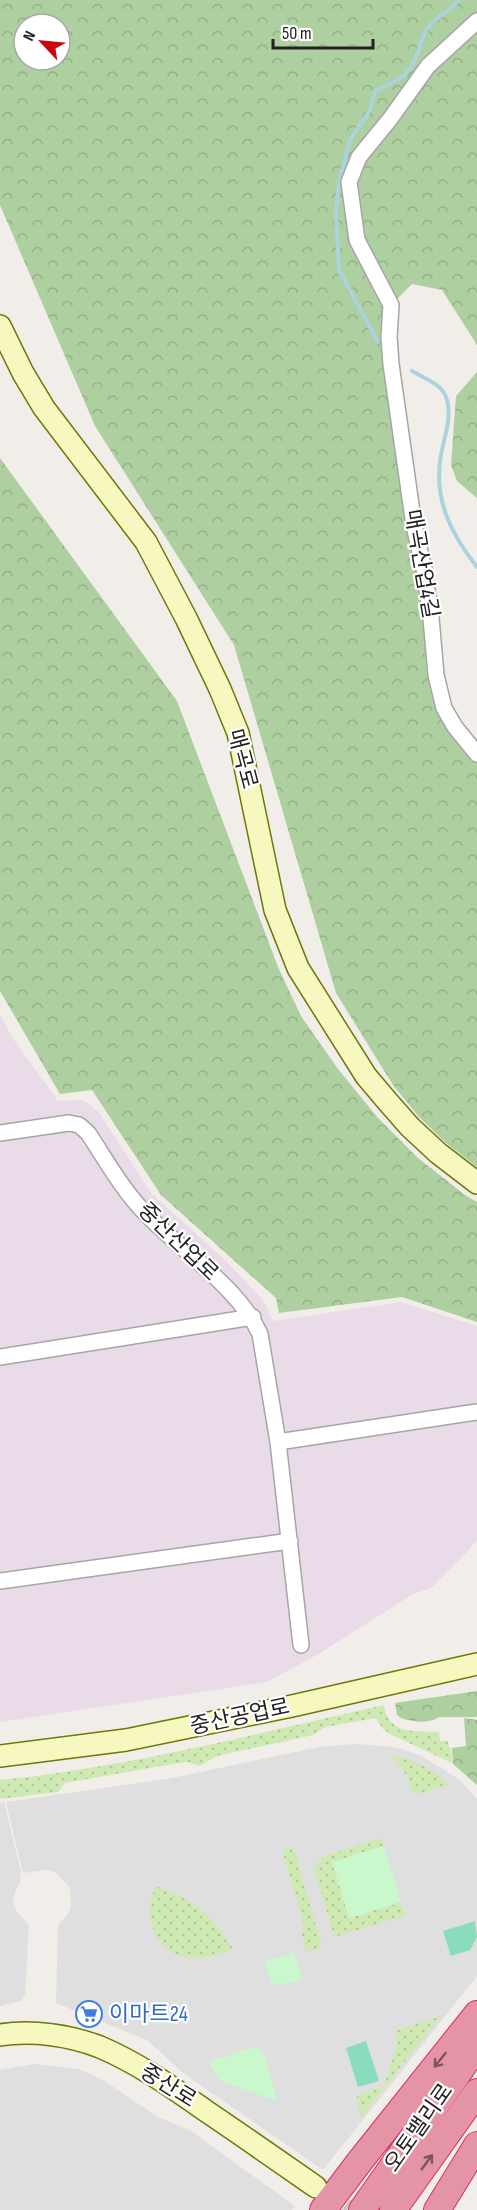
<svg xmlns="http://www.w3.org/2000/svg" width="477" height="2210" viewBox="0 0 477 2210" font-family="'Sofia Sans Condensed','Noto Sans KR',sans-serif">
  <defs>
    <pattern id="grass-dots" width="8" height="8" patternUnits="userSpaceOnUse" patternTransform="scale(1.5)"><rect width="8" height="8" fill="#cee9b1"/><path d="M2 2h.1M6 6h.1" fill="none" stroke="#b1c898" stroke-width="1.8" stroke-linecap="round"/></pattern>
    <pattern id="forest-crowns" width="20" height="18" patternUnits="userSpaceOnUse" patternTransform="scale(1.5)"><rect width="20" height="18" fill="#aecf9f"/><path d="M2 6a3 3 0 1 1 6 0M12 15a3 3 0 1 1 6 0" fill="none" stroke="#95b189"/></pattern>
  </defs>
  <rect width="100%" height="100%" fill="#f1eee9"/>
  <path fill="#e0dfdf" d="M355,1744l30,2 18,3 19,7 38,24 17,19v177l-154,194 -140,-97 -36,-33 -91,-37 2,-78 10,-11 3,-8 -1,-18 -15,-16 -10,-2 -22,3 -17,-71 166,-24 147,-31z
    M4,1802l17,71 -1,10 -5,9 -2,11 4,9 12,13 -4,70 -4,6 -21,5v-203z
    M34,2064l45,5 24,11 55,37 33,14 104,75 -3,4h-292v-140z"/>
  <path fill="#eadbe8" d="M0,1014l12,23 46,64 25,-1 15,11 54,83 70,63 42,44 9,20 128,-19 76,24v214l-11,13 -35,35 -18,6 -96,61 -50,27 -267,40z"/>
  <path fill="url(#grass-dots)" d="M384,1705c4,30 31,26 55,27l1,9h8l1,6h2l1,16 -62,-29 -7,-5 -7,-11 -51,9 -12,8 -96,21 -17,10 -13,-4 -15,2 -107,19 -7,9 -58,7v-19c130,-13 257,-47 384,-75z
    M388,1754c24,4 43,15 62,30l-36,11c-7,-19 -10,-28 -26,-41z
    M381,1838l3,8 -52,16 18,56 51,-16 4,14 -71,21 -20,-70 8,-10z
    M290,1848l5,4 27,95 -16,5 -5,-22 4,-2 -23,-78z
    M156,1886c35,12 59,30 77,63 -27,12 -62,16 -77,-14 -9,-17 -8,-32 0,-49z
    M441,2016l-81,102 -3,-22 26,-10c8,-15 9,-29 15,-44l-4,-11z"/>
  <path fill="url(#forest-crowns)" fill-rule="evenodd" d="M0,0h477v345l-35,-55 -30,-6 -30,30 4,52 19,147 15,62 11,100 46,84v408l-31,-24 -27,-26 -26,-32 -57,-92 -102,-348 -139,-219 -95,-221zM24,24h36v36h-36z
    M477,372v126l-20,-17 -6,-16 5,-69z
    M0,458l177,243 101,266 23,49 37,53 40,49 40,40 47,37 12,7v120l-75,-25 -123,16 -3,-15 -115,-103 -69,-105 -32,4 -60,-103z
    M477,1691v26h-38c-11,7 -26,5 -38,1l-4,-3 -2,-12z
    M464,1718l13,2v65l-24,-21 -1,-16 14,-2z"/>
  <path fill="#c9f8cc" d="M384,1846l17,56 -52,16 -17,-56z
    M294,1953l9,26 -21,6 -11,-3 -6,-20z
    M251,2048l8,1 6,6 12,46 -58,-21 -10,-18z"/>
  <path fill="#8addbc" d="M475,1921l2,16 -7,13 -19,6 -8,-25z
    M366,2041l13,40 -21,6 -12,-39z"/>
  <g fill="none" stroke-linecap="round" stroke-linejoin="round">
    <path stroke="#abd3dd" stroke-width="4" d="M378,342l-39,-72 -3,-58 3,-29 11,-43 20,-30 5,-19c14,-7 30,-12 38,-27 6,-11 7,-24 14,-35 8,-12 23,-18 32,-29
      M412,371c12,7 32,14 35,29 5,19 -3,37 -6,55 -8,44 10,79 36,112"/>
    <path stroke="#c8c5c1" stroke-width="21" stroke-dasharray="21 10" stroke-linecap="butt" d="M319,2189l28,21"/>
    <defs>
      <path id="street" d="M477,21l-49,45 -38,53 -31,38 -10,25 8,58 34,65 -2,32 2,27 23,162 10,43 7,49 5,57 8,33 11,19 22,27
        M0,1133l69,-10 10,2 9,8c18,27 35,58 59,82 35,36 92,73 113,119l18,108 23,203
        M0,1357l253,-40
        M278,1442l199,-30
        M0,1581l290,-40"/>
      <path id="secondary" d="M0,326l23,47 21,35 102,134 40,76 34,71 18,44 37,177 23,58 68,108 22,26 22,25 28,26 39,30
        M0,1756l126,-16 166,-34 185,-42
        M0,2035c32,-5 69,0 100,12 38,16 73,41 106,64 37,25 74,51 110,76"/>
      <path id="highway" d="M323,2210l37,-49 117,-147
        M362,2210l115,-164
        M393,2210l84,-118
        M437,2210l40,-65"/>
    </defs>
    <use href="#street" stroke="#a6a6a6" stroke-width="18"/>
    <use href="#secondary" stroke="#6f7809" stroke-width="24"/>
    <use href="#highway" stroke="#d62f6c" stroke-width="28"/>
    <use href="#street" stroke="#fff" stroke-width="15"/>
    <use href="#secondary" stroke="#f6f8c0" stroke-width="21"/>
    <use href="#highway" stroke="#e594a5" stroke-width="26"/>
  </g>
  <defs><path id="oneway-shaft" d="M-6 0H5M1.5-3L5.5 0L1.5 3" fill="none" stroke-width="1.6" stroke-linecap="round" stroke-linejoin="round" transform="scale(1.5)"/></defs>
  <g stroke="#7a555d">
    <use href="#oneway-shaft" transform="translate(440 2060) rotate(129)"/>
    <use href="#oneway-shaft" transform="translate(427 2162) rotate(-54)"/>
  </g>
  <defs>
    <symbol id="supermarket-ring" viewBox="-11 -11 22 22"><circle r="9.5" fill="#fff" stroke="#3f7fe0" stroke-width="1.5"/><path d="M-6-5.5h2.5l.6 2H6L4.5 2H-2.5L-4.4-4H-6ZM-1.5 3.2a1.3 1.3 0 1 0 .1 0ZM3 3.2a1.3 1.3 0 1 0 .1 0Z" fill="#3f7fe0"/></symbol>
  </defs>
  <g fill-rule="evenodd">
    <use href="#supermarket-ring" x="74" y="1999" width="30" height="30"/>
  </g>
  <g text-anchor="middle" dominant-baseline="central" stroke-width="4.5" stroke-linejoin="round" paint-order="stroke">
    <g font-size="22" fill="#222" stroke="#fff">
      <text transform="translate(421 564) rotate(80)">매곡산업4길</text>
      <text transform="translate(242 759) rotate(75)">매곡로</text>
      <text transform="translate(178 1242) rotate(44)">중산산업로</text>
      <text transform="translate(240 1717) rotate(-12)">중산공업로</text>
      <text transform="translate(168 2086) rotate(32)">중산로</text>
      <text transform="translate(419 2128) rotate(-55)">오토밸리로</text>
    </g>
    <g font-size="22" fill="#366cbe" stroke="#fff" text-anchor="start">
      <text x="109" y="2014">이마트24</text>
    </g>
  </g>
  <g transform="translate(42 42) rotate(296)"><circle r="28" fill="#ffffff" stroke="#a7a7a7" stroke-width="1.5"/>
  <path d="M0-4.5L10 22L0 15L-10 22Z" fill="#cc070b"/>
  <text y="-9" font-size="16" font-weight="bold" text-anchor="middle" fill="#222222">N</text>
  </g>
  <path d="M273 39v9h100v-9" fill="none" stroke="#222222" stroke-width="3"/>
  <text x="282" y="39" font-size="18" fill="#222222" stroke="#ffffff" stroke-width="4.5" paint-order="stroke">50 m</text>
</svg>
